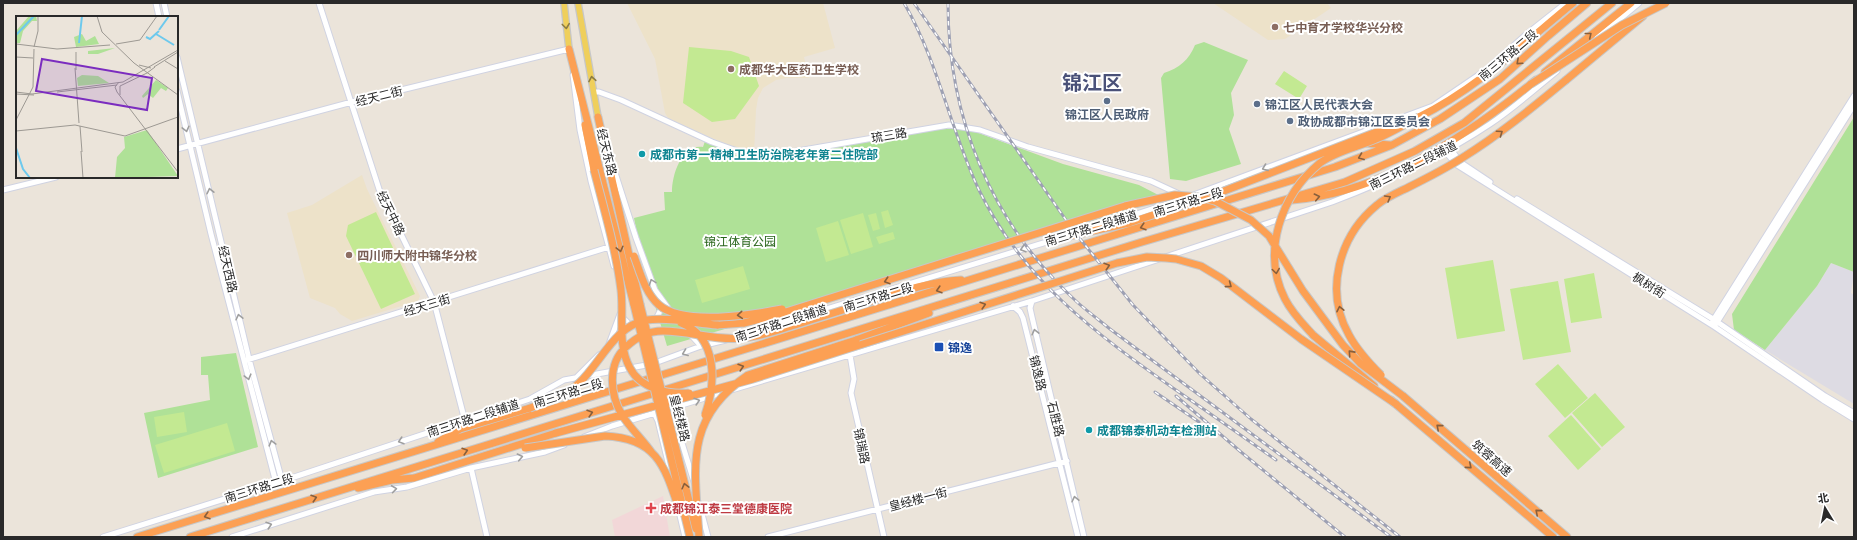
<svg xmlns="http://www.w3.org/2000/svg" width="1857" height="540" viewBox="0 0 1857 540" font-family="'PT Sans','Noto Sans SC',sans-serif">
  <rect width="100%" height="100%" fill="#ebe4da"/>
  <path fill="#dddbe3" d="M1831,263l23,9 -3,21 3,2v109l-89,-54 52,-64z"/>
  <path fill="#ede2c9" d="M627,3h196l12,45 -31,9 5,21h-22l-11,2 -13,8 -5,10 -2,12 -2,43h-5l-79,-32 -5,-8 -10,-54z
    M1213,3h114l4,5 -46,31 -17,1z
    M362,175l5,14 53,107 -2,5 -66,20 -12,-7 -5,-6 -25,-10 -23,-85 25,-8z"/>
  <path fill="#f2d7d8" d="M663,496l7,41h-55l-3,-17z"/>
  <path fill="#afe197" d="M1204,42l44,18 -17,33 3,22 -5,14 12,35 -55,17 -16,-2 -9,-101 3,-5c15,-5 25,-13 31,-28z
    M1854,117v155l-23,-9 -14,23 -52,64 -31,-20 -2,-16z
    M940,129h20l16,3 87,32 76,21 27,14 -499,147 -23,-78 -10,-50 31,-8 -1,-18h8c0,-18 10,-48 31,-45l2,-6 40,18 17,2z
    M236,353l22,94 -100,31 -14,-65 66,-13 -2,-25h-7v-18z"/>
  <path fill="#c3e992" d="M689,47l42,4 18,6 10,29 -24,33 -23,3 -29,-19z
    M1284,71l23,15 -8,13 -24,-15z
    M888,210l5,15 -8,3 -4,-16z
    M376,212l39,82 -34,15 -35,-73 2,-11z
    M863,213l10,34 -22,7 -11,-34z
    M876,213l4,16 -7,2 -5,-16z
    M838,221l11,34 -23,7 -10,-34z
    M893,232l2,7 -16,5 -3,-7z
    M1493,260l12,71 -48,8 -12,-71z
    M743,266l7,23 -48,14 -7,-23z
    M1594,273l8,45 -31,5 -7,-44z
    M1558,281l13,71 -48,8 -13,-71z
    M1558,364l30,34 -23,20 -30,-34z
    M1595,393l30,34 -23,20 -30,-34z
    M184,412l3,20 -30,5 -3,-20z
    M1571,415l30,34 -23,21 -30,-34z
    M227,423l8,28 -71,22 -9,-28z"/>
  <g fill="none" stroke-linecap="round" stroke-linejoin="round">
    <defs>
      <path id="secondary" d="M156,3l3,14
        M164,3l3,14
        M319,3l60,186 55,113 31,119
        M1597,38l42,-35
        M177,57l72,302 33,122
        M573,75l7,55 11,51 23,85
        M177,91l34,143 65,249
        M594,92h5l22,8 91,42 45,16 192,-33 31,5 48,17 123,34 28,13
        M1450,148l10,14 30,20
        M177,149l175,-47 217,-53v2
        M1445,151l12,14 258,162 108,73 31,19
        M610,157l26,81 19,52 13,18
        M3,190l53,-13
        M1517,199l196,120 112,77 29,17
        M1094,228l94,-31 245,-91 53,-36 42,-37 38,-30
        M1032,301l-2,7 2,9 52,220
        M1013,306l7,6 3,6 55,219
        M621,316l8,8 6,2
        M653,320l4,-3 6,-12
        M1712,322l142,-226
        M1716,324l138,-219
        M690,334l11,12
        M738,336l325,-99
        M609,344l11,-30
        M850,355l4,24 -3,14 33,144
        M247,360l362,-113
        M577,377l22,-22
        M681,405l1,38 12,39
        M654,413l4,8 15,62
        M584,437l28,-11 116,-35 304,-90 300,-99c55,-21 109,-45 158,-78 24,-16 45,-35 67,-53
        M471,468l16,69
        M699,503l9,34
        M678,507l7,30
        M103,537l173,-54 254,-84 34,-19 88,-16 49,-18 25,-6
        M232,537l142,-45 33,-5 64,-19 74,-16 19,-7
        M768,537l299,-76"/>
      <path id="primary" d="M564,3l5,46
        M578,3l20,114"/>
      <path id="highway" d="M569,49l65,256
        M1545,72l86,-69
        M1566,80l77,-64
        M598,117l42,187
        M1419,117c57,-28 105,-74 154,-114
        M585,125l9,45
        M1364,143l26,2
        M1292,200c87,-6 178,-66 244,-120
        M1060,238l69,-15 95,-32
        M862,304c32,-10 64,-22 99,-24
        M717,325l27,-2
        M1313,335l61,51
        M856,340l73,-27
        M1403,396l164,141
        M1391,400l162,137
        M438,442l22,-13 70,-21
        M392,480l22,-2 142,-45
        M358,488l38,-9
        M137,537l1198,-370 57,-22 48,-26 60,-40 48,-43 39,-33
        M190,537l952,-295 203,-60 70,-31 49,-28 148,-120"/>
    </defs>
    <use href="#secondary" stroke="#d0d3e2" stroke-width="7"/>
    <use href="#primary" stroke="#c7c7c7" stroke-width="8"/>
    <use href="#highway" stroke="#c7c7c7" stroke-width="9"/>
    <use href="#secondary" stroke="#fff" stroke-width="5"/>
    <use href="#primary" stroke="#efcf5b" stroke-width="5.5"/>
    <use href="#highway" stroke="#fca054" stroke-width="7"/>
    <defs>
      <path id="rail" d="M904,3c34,58 46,126 75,187 43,89 116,143 194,198 35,24 69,48 103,72
        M914,3l159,227 60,75 67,69 51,45 149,118
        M948,3c0,115 43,220 129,299 10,9 22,18 33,27l281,208
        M1155,392l44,30
        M1176,396l65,56 104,85"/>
    </defs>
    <use href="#rail" stroke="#9da0b3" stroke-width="3"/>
    <use href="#rail" stroke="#fff" stroke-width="1.5" stroke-dasharray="4.5" stroke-linecap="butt"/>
    <defs>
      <path id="highway-bridge" d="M1531,84l91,-59 44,-22
        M594,170c10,39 22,80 27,120 3,25 -4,55 9,78 10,20 38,27 59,25
        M1224,191l168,-65
        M634,256c6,16 11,37 25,49 24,21 93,10 123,4
        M640,304l56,225
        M634,305l56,232
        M681,323c37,14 35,60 24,92
        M744,323l29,-7 352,-110 50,-11 24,2 16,4 36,19 18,16 34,55 40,54 18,19 42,32
        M1313,335c-10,-11 -21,-22 -28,-36 -24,-47 -4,-104 35,-136 16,-12 38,-16 56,-24 15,-6 29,-15 43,-22
        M1381,375c-12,-12 -24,-25 -32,-40 -25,-44 -10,-99 28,-130 9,-8 22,-13 32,-18 18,-9 36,-18 53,-29 37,-23 70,-50 104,-78
        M530,408c17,-6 35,-12 49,-25 21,-19 36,-58 68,-63 22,-3 47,3 70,5
        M556,433l197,-54 364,-116 30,-6 19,1 10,1 25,7 20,12 80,61 95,65
        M525,448l80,-12c52,2 60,31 74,73
        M652,453c-9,-13 -22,-25 -30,-38 -12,-20 -15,-51 4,-68 11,-10 21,-16 37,-16 27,0 52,10 79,7 18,-1 36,-8 53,-13 22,-7 44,-14 67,-21
        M699,537c-4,-69 -16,-118 49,-162l108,-35"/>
    </defs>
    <use href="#highway-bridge" stroke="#c7c7c7" stroke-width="9" stroke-linecap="butt"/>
    <use href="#highway-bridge" stroke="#fca054" stroke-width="7"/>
  </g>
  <defs><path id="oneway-chevron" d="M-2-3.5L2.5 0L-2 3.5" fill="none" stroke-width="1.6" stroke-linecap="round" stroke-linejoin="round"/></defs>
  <g stroke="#8c7c42">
    <use href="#oneway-chevron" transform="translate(566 26) rotate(83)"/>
    <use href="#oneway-chevron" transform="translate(592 79) rotate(-100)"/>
  </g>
  <g stroke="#885f3c">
    <use href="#oneway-chevron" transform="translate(1589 35) rotate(-39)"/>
    <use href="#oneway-chevron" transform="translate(1519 62) rotate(138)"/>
    <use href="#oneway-chevron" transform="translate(1500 133) rotate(-35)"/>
    <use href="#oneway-chevron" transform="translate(1361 157) rotate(159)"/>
    <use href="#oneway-chevron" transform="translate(1317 197) rotate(-12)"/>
    <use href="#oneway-chevron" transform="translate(1388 198) rotate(-30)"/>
    <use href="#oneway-chevron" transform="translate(1143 227) rotate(163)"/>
    <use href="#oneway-chevron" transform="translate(620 249) rotate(76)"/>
    <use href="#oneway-chevron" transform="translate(1107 266) rotate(-18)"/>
    <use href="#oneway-chevron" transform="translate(1276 271) rotate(82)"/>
    <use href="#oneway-chevron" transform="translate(887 281) rotate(162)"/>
    <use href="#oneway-chevron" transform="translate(1229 285) rotate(37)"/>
    <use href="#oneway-chevron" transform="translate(939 290) rotate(163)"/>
    <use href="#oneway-chevron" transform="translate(983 305) rotate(-17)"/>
    <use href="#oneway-chevron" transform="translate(1340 309) rotate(-102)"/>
    <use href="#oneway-chevron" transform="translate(740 315) rotate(175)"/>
    <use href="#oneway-chevron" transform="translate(1351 353) rotate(-132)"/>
    <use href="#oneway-chevron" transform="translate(741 367) rotate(-17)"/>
    <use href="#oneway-chevron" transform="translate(590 413) rotate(-17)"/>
    <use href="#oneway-chevron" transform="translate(1439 427) rotate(-139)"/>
    <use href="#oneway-chevron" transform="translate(465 451) rotate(-17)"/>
    <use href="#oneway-chevron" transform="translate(1469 466) rotate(40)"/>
    <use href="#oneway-chevron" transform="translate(685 486) rotate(-104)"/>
    <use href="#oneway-chevron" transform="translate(314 498) rotate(-18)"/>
    <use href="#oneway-chevron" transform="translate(1538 512) rotate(-139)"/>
    <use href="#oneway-chevron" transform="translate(207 516) rotate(163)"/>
  </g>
  <g stroke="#9f9f9f">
    <use href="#oneway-chevron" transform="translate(186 129) rotate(76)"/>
    <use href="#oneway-chevron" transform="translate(1265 168) rotate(159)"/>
    <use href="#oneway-chevron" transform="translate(210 191) rotate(-103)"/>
    <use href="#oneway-chevron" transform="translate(1023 249) rotate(164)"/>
    <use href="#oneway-chevron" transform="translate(652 282) rotate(-110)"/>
    <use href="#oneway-chevron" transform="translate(239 317) rotate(-103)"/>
    <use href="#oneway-chevron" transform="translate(1035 332) rotate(-104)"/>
    <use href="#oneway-chevron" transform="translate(685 353) rotate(159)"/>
    <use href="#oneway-chevron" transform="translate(248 377) rotate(75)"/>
    <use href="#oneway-chevron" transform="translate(697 401) rotate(-17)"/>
    <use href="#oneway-chevron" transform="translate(401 441) rotate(162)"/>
    <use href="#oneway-chevron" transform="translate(272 443) rotate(-105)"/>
    <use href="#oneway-chevron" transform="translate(520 457) rotate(-12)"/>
    <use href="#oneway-chevron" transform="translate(394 489) rotate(-8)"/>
    <use href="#oneway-chevron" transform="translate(1075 499) rotate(-103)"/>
    <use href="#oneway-chevron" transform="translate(269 525) rotate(-18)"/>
  </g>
  <g fill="#8d6e63" stroke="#fff" stroke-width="1.5">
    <circle cx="1275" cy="27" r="4"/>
    <circle cx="731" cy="69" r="4"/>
    <circle cx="349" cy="255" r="4"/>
  </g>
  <g fill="#5c6f8a" stroke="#fff" stroke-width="1.5">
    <circle cx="1107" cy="101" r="4"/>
    <circle cx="1257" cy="104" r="4"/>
    <circle cx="1290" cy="121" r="4"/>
  </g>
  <g fill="#0f9aa8" stroke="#fff" stroke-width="1.5">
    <circle cx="642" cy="154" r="4"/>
    <circle cx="1089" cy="430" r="4"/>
  </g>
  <rect fill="#1a4fb4" stroke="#fff" stroke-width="1.5" x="934" y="342" width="10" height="10" rx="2"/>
  <path fill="#e0444e" stroke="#fff" stroke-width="1.5" d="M649 502h4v4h4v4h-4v4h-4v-4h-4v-4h4z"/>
  <g text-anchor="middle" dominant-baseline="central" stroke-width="4" stroke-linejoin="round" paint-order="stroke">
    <g font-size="12" font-weight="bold" fill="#785e54" stroke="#fff" text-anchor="start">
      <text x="1283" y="27">七中育才学校华兴分校</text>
      <text x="739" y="69">成都华大医药卫生学校</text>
      <text x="357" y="255">四川师大附中锦华分校</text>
    </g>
    <g font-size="12" fill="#292929" stroke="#fff">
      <text transform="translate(1508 55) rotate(-40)">南三环路二段</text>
      <text transform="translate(379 96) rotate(-14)">经天二街</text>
      <text transform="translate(889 135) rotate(-10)">琉三路</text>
      <text transform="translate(607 152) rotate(76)">经天东路</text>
      <text transform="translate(1413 165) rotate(-26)">南三环路二段辅道</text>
      <text transform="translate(1188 202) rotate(-17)">南三环路二段</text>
      <text transform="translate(391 213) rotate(64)">经天中路</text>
      <text transform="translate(1091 228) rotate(-17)">南三环路二段辅道</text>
      <text transform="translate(228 269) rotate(77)">经天西路</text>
      <text transform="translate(1649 285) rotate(32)">枫树街</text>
      <text transform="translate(878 297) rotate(-17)">南三环路二段</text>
      <text transform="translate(427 305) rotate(-17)">经天三街</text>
      <text transform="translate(781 323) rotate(-18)">南三环路二段辅道</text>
      <text transform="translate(1038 373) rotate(76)">锦逸路</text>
      <text transform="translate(568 393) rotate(-17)">南三环路二段</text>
      <text transform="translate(473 418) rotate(-18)">南三环路二段辅道</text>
      <text transform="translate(680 418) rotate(76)">皇经楼路</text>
      <text transform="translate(1056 419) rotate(76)">石胜路</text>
      <text transform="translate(862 446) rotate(78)">锦瑞路</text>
      <text transform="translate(1492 458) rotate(41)">筑蓉高速</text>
      <text transform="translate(259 488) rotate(-17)">南三环路二段</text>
      <text transform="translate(918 499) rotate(-15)">皇经楼一街</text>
    </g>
    <g font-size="12" font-weight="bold" fill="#4e5e75" stroke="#fff" text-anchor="start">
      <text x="1265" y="104">锦江区人民代表大会</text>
      <text x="1107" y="114" text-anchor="middle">锦江区人民政府</text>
      <text x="1298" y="121">政协成都市锦江区委员会</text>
    </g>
    <g font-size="12" font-weight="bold" fill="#0d838f" stroke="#fff" text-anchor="start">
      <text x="650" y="154">成都市第一精神卫生防治院老年第二住院部</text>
      <text x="1097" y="430">成都锦泰机动车检测站</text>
    </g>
    <g font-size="12" fill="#28641a" stroke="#fff">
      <text x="740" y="241">锦江体育公园</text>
    </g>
    <g font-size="12" font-weight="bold" fill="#164399" stroke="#fff" text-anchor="start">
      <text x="948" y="347">锦逸</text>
    </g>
    <g font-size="12" font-weight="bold" fill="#be3a42" stroke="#fff" text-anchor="start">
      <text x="660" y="508">成都锦江泰三堂德康医院</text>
    </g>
    <g font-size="20" font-weight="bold" fill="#4a5178" stroke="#fff">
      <text x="1092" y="83">锦江区</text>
    </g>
  </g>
  <g transform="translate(16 16)">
    <rect width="162" height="162" fill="#ebe4da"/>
    <path d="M13,0h7l1,5h-5l-9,10 -3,12h-4v-12zM66,18l4,7 9,-5 4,8 -23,3 -2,-10zM99,32l-17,6h-10v-3zM66,59l16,1 11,7 -31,3 -1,-8zM140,64l12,8 -2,3 -5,-3 -8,10 -5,-4 -5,4 -1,-2zM131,114l31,46 -63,2 2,-21 8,-9 -1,-11z" fill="#afe197"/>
    <path fill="none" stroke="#6dc9ed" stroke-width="2" d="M143,14l10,-14M140,18l18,11M0,19l18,-19M130,21l4,2 9,-8M63,27l3,-27M0,132l7,21 7,9"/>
    <path fill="none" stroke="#9d9993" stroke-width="1" d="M81,0l5,16 32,31M0,28l41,5 53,-4M100,28l24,-4 17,-24M18,31l4,-16v-15M60,36v18M0,41l17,1M149,45l13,8M118,47l44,32M123,49l12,3M138,51l24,-15M59,52l4,55M103,66l-4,5 2,5 61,80M0,76l16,2 91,-12 55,-32M41,76l60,-7M0,78l18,1M104,79v-9l27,-13 8,-6M0,104l17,-33 1,-38M64,110l2,26M0,115l59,-6 50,11 53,-19M65,135l2,27"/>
    <path fill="#7b2cbf" fill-opacity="0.15" stroke="#7b2cbf" stroke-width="2" d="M26,43l110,19 -5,32 -111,-19z"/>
    <rect width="162" height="162" fill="none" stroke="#292929" stroke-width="2"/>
  </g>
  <rect width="1857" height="540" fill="none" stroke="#292929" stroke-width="8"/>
  <g transform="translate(1825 508) rotate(350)" stroke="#ffffff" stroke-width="3" paint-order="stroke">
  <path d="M0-3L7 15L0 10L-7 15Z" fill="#292929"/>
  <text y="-6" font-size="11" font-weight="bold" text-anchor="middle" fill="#292929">北</text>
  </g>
</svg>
